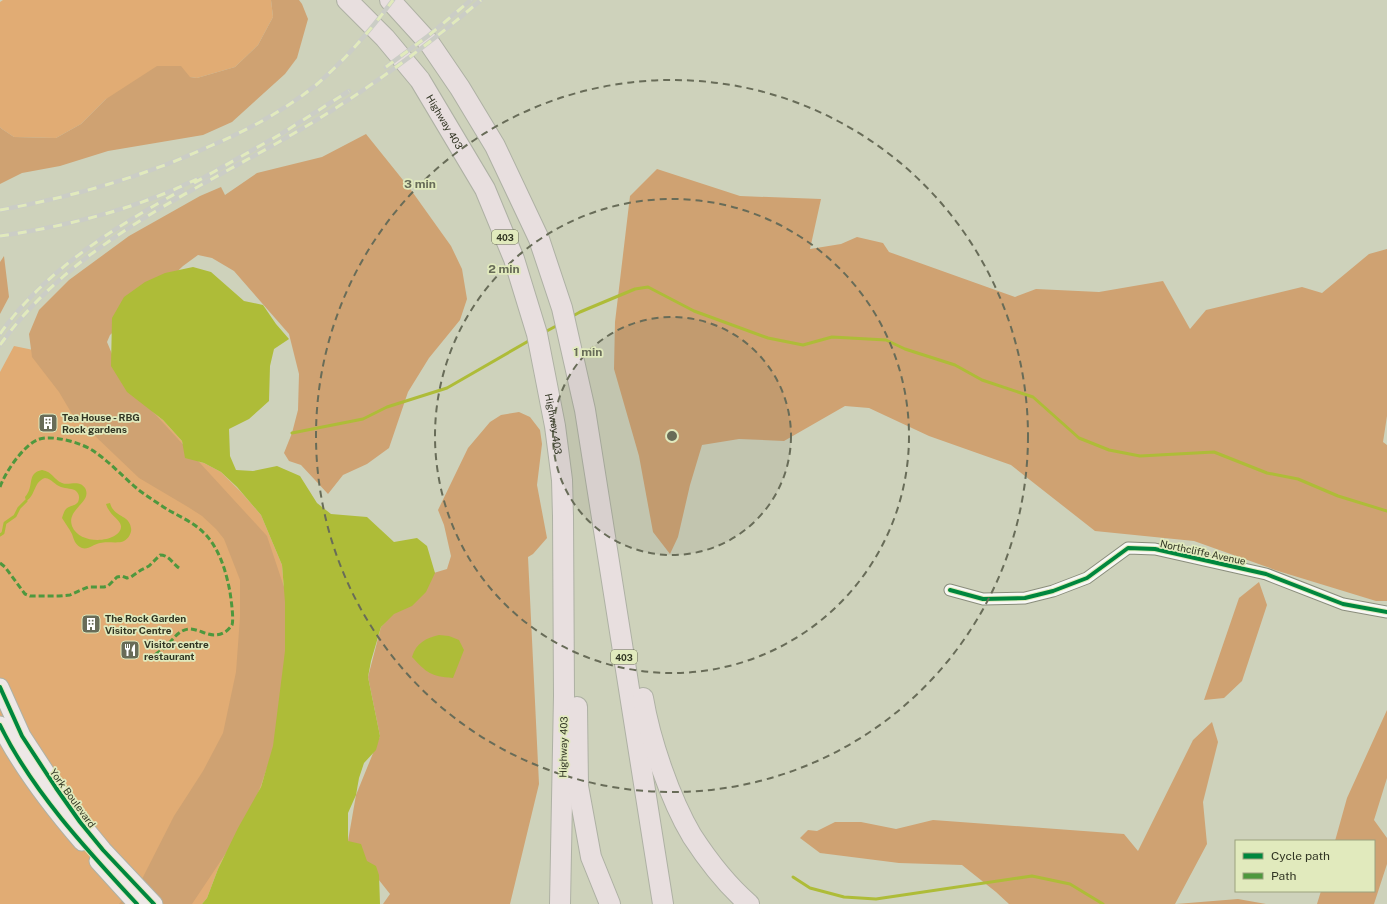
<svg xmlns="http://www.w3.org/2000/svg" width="1387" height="904" viewBox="0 0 1387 904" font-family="'Public Sans',sans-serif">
  <rect width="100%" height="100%" fill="#ced2bb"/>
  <path fill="#e1ac74" d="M3,0h268l2,17 -15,28 -23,22 -38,11 -7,-1 -84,22 -25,25 -25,14 -42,-1 -12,-8 -2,-2v-125z
    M14,346l97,20 16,26 36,28 19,21 3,17 19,5 17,9 20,20 20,23 21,50 3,37 -12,144 -12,41 -23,41 -20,41 -11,29 -5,6h-202v-532z"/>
  <path fill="#cfa272" d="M271,0h28l3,4 6,15 -11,39 -12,16 -53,48 -29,13 -95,16 -48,15 -38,7 -22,11v-57l2,2 12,8 42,1 25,-14 25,-25 51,-33h24l9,11 7,1 38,-11 23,-22 15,-28z
    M366,134l45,56 40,56 11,23 5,30 -7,21 -31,38 -21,34 -19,56 -22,16 -24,11 -15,19 -27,-29 -12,-4 -5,-8 8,-20 6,-23 1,-36 -10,-40 -55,-63 -22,-13 -14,-3 -15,11 -73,69 -3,7 15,36 145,158 19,57 9,57 -11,70 -27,76 -27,51 -38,57h-73l23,-25 32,-63 29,-45 20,-38 13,-61 4,-55v-37l-16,-41 -8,-10 -14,-13 -14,-9 -49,-29 -67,-64 -13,-22 -27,-35 -3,-23 10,-24 30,-30 60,-44 71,-40 21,-9 4,8 32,-22 65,-16z
    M657,169l83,27 81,3 -11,50 31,-5 16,-7 26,6 6,9 126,45 21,-8 63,3 64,-11 27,48 16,-19 96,-23 20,6 47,-39 18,-5v167l-4,26 4,3v156h-11l-98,-30 -84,-30 -99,-10 -84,-66 -82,-29 -60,-28 -24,-2 -61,35 -45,-2 -37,6 -12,40 -12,52 -8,17 -17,-22 -14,-76 -25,-87 1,-47 15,-126z
    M4,256l5,41 -9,17v-52z
    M519,412l11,5 10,13 2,14 -5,41 10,53 -14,16 -5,3 11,227 -29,120h-127l7,-10 -42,-53 8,-46 24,-59 -12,-59 13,-50 46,-52 20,-6 4,-13 -7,-31 -6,-15 30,-62 22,-26 11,-7z
    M1259,582l8,23 -25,76 -18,17 -20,2 35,-102z
    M1387,710v68l-13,42 13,18v26l-13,40h-57l4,-13h53v-50h-39l12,-43z
    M1212,722l6,20 -15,60 4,42 -32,60h-166l-13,-12 -34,-27 -63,-2 -79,-10 -20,-15 8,-8 9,1 18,-9h26l35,7 37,-9 191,14 14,17 55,-111z
    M1238,899l28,5h-90z"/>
  <path fill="#aebc38" d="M193,267l18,5 33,29 19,4 13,19 13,15 -15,10 -4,17 -1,35 -20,18 -20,10 1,27 6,14 17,1 24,-5 23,10 17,27 14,11 36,3 27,25 23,-4 10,8 8,27 -9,19 -14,14 -18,8 -13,13 -10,34 -3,16 12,59 -4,14 -12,13 -5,15 -3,17 -8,18v28l13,3 6,17 9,5 3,9 1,29h-178l5,-6 11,-29 20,-41 23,-41 12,-41 12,-95v-49l-3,-37 -21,-50 -24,-28 -16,-15 -17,-9 -19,-5 -3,-17 -19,-21 -36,-28 -16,-26 1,-48 12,-21 21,-15 20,-9z
    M42,470c11,2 11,9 20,13 7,3 17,-4 23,5 8,14 -19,21 -13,38 8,21 50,16 49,0 -1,-7 -12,-11 -15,-22l4,-1c4,15 19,11 21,25 1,4 -2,10 -7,13 -6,3 -17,0 -24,2 -6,1 -12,7 -18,5 -3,-1 -5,-3 -7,-6 -1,-2 -2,-5 -3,-8 -3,-6 -7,-11 -10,-16 1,-3 2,-7 4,-9 5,-5 13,-2 13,-12 0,-2 -1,-4 -3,-6 -3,-3 -10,-2 -15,-4 -6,-2 -9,-8 -16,-9 -12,4 -9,18 -19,23l-1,-4c10,-11 1,-24 17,-27z
    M439,635l10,1 10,4 5,10 -11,28c-23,-2 -26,-5 -41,-21 4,-14 14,-19 27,-22z"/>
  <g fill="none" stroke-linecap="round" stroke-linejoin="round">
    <path stroke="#aebc38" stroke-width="3" d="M571,317l9,-5 55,-23 13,-2 46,24 74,27 35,7 29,-8 54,3 19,9 50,16 27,15 51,17 46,41 30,12 31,6 74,-4 53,21 31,6 40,17 49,15
      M543,333l15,-8
      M292,433l71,-14 24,-12 60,-19 85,-49
      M0,535l3,-2 2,-10 10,-7 4,-8 7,-7
      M793,877l17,11 34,9 32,2 156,-23 38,8 33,20"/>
    <defs>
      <path id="street" d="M950,590l33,9 42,-1 28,-7 34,-13 41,-30 27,1 111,25 77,30 44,8"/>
      <path id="primary" d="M0,687l22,49 34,52 24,34 23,28 51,54
        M0,725c21,42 51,81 82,117
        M98,861l39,43"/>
      <g id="highway">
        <path id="s1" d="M347,0l38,38 35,42 65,109 29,70 23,75 18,92 7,54 1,36 1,180 -4,208"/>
        <path d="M390,0l40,44 30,44 35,58 44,93 23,69 23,102 78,494"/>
        <path d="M643,698c7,42 27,101 49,138 15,23 36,50 57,68"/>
        <path d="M577,707l1,79 13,71 19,47"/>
      </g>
    </defs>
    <use href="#street" stroke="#8a8d7c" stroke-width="13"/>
    <use href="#primary" stroke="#aeb1a4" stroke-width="19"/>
    <use href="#highway" stroke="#aeb1a4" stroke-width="22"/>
    <use href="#street" stroke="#f8f8f5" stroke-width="11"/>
    <use href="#primary" stroke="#eee8e7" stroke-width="17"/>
    <use href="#highway" stroke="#e8dfdf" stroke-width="20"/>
    <defs>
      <path id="rail" d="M386,67l42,-31 43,-36
        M194,183l87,-49 68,-43
        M0,210c72,-13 142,-33 208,-63 38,-16 76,-36 108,-62 29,-25 54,-54 77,-85
        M0,236c68,-10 136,-27 197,-57
        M0,334c45,-64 115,-107 182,-144
        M0,345c76,-106 201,-156 310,-221 60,-36 117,-78 171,-124"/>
    </defs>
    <use href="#rail" stroke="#cbcdc6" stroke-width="4.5"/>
    <use href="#rail" stroke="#e1eabd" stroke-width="3" stroke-dasharray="9" stroke-linecap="butt"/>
    <path stroke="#4e983e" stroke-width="3" stroke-dasharray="6 3" stroke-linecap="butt" d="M0,487c5,-14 22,-40 37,-47 13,-6 42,2 55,10 17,11 32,28 48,41 10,7 20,14 30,20 11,6 24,12 33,21 16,15 23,39 27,60 1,7 4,27 2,33 -2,3 -6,7 -9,8 -13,6 -22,-4 -34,-4 -12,1 -18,14 -26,20 -3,2 -7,5 -10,7
      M0,563l5,4 20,27 5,2h29l11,-1 18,-8h16l4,-1 9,-9 5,-1 5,2 4,-1 10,-7 8,-4 11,-11c9,0 12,8 19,13"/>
    <defs>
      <path id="cycleway" d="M950,590l33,9 42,-1 28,-7 34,-13 41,-30 27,1 111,25 77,30 44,8
        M0,687l22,49 34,52 24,34 23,28 51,54
        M0,725c32,66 87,125 137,179"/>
    </defs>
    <use href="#cycleway" stroke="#e1eabd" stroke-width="6"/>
    <use href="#cycleway" stroke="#00873e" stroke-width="4"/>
  </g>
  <circle cx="672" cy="436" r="119" fill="#686c58" fill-opacity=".12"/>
  <g fill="none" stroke="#686c58" stroke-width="2" stroke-dasharray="7 5">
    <circle cx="672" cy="436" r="119"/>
    <circle cx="672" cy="436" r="237"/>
    <circle cx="672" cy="436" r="356"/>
  </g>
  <defs>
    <symbol id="building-square" viewBox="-11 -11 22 22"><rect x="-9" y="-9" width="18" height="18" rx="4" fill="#686c58" stroke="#e1eabd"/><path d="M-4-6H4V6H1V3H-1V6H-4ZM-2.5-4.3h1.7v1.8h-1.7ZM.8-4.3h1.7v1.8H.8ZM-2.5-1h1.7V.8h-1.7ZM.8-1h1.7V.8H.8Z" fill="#fff"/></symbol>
    <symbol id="restaurant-square" viewBox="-11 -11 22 22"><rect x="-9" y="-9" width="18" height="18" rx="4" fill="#686c58" stroke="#e1eabd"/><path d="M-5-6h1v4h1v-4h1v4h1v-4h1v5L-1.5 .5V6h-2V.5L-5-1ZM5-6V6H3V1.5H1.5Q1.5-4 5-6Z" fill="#fff"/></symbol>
  </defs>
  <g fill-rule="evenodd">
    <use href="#building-square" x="37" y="412" width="22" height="22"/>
    <use href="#building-square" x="80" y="613" width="22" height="22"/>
    <use href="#restaurant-square" x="119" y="639" width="22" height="22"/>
  </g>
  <g text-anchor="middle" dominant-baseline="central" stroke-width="3.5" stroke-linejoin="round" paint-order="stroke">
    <g fill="#e1eabd" stroke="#666b51" stroke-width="1">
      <rect x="492" y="230" width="26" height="14" rx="3"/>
      <rect x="611" y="650" width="26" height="14" rx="3"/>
    </g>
    <g font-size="9" font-weight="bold" fill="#313523">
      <text x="505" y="237">403</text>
      <text x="624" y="657">403</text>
    </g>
    <g font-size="10" fill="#313523" stroke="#e1eabd">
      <text stroke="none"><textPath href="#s1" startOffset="157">Highway 403</textPath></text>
      <text stroke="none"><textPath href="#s1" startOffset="481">Highway 403</textPath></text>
      <text transform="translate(1203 552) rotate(12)">Northcliffe Avenue</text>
      <text transform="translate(563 747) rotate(-89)">Highway 403</text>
      <text transform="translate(73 798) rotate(54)">York Boulevard</text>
    </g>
    <g font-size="10" font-weight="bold" fill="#313523" stroke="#e1eabd" text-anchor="start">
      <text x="62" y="417">Tea House - RBG<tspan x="62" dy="12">Rock gardens</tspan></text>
      <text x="105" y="618">The Rock Garden<tspan x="105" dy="12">Visitor Centre</tspan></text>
      <text x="144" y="644">Visitor centre<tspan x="144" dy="12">restaurant</tspan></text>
    </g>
  </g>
  <circle cx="672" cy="436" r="6" fill="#686c58" stroke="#e1eabd" stroke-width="2"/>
  <g font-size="12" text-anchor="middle" font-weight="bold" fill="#686c58" stroke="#e1eabd" stroke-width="3.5" stroke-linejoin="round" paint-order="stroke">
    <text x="420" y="188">3 min</text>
    <text x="504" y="273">2 min</text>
    <text x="588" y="356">1 min</text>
  </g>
  <rect x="1235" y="840" width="140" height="52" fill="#e1eabd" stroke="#9ba27f"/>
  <rect x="1243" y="853" width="20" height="6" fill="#00873e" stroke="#9ba27f"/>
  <text x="1271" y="860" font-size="12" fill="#313523">Cycle path</text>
  <rect x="1243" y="873" width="20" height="6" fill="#4e983e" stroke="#9ba27f"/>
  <text x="1271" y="880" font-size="12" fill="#313523">Path</text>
</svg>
